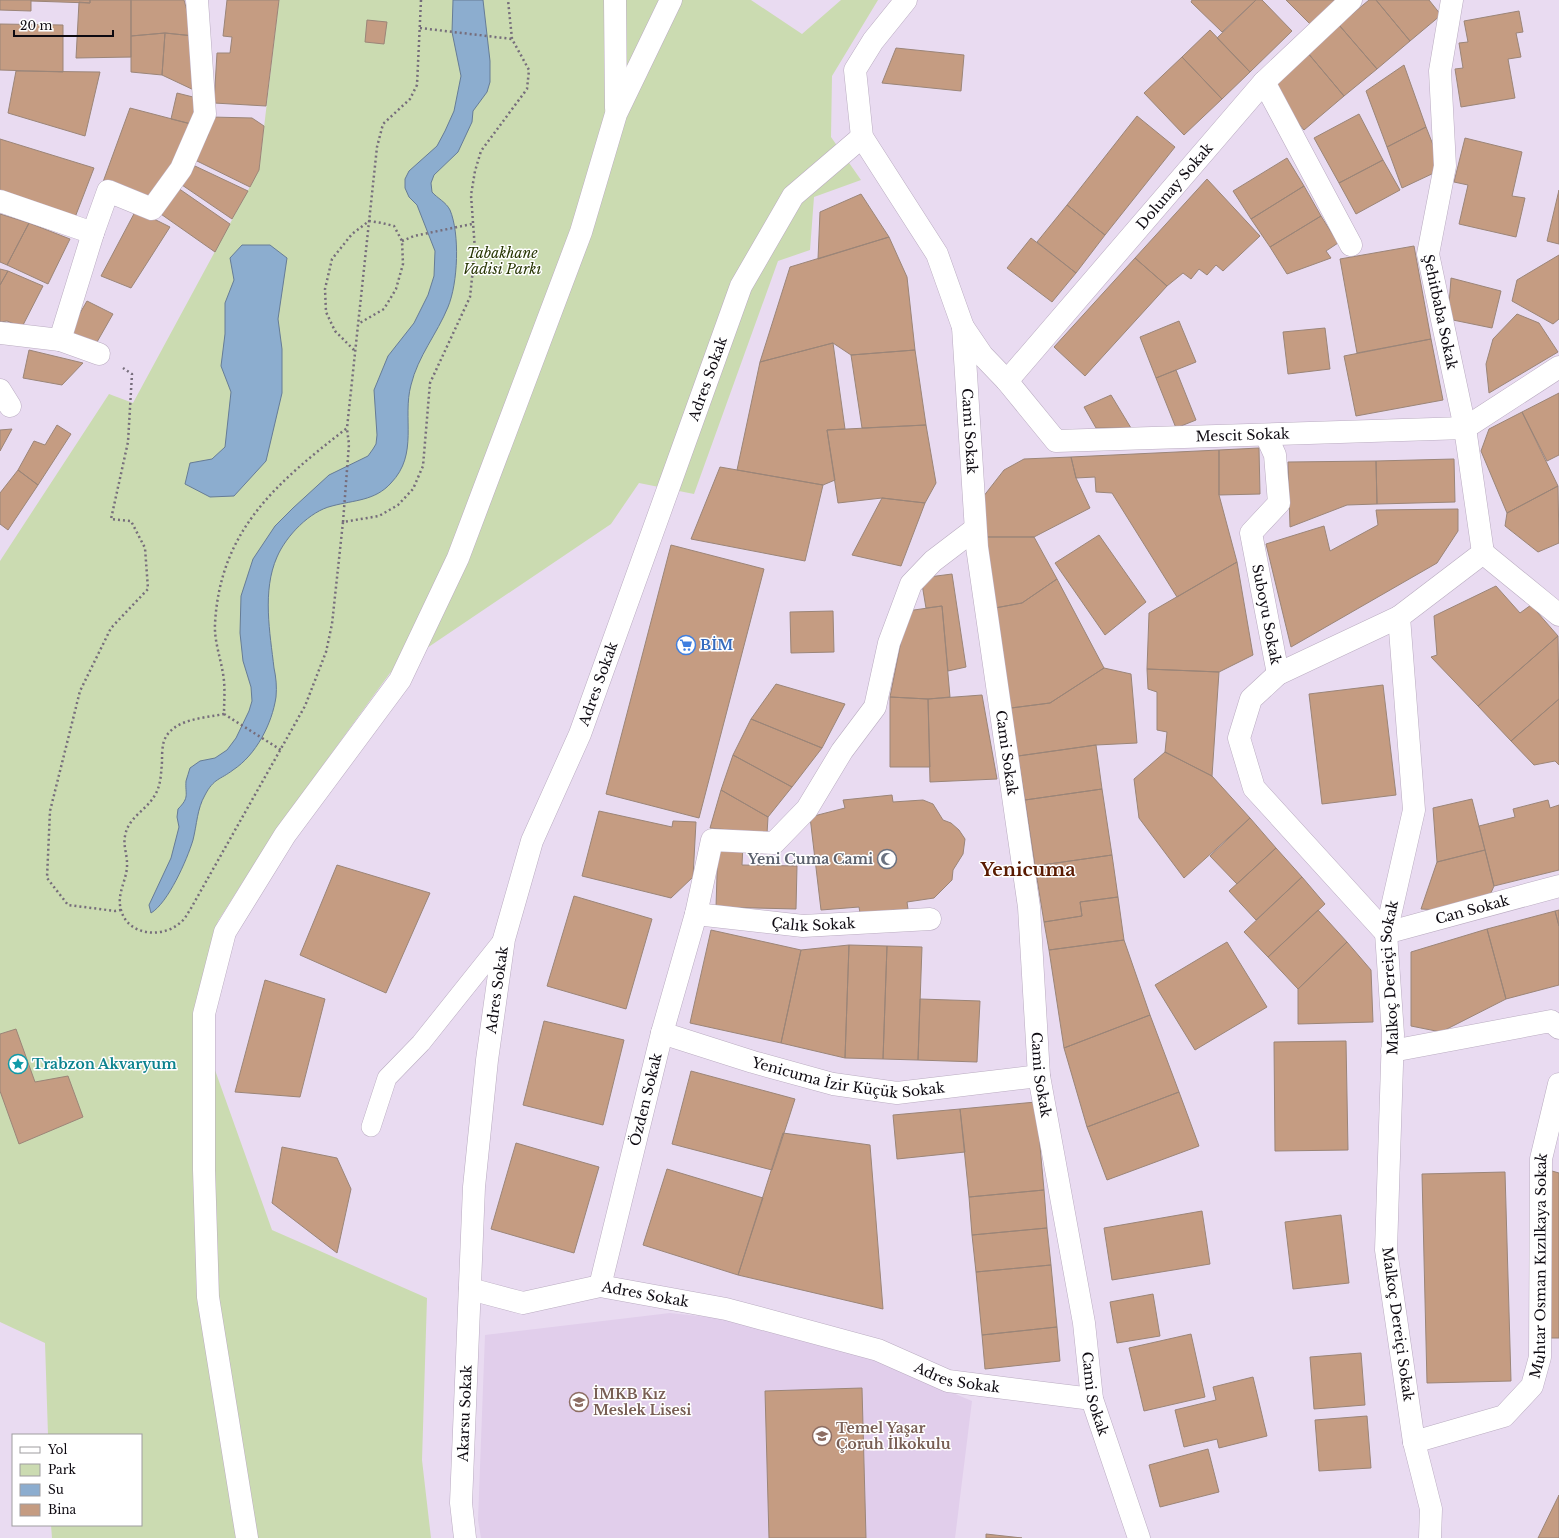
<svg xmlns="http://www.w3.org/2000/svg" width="1559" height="1538" viewBox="0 0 1559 1538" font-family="'Libre Baskerville',serif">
  <rect width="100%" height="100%" fill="#e9dbf1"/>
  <path fill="#e1ceeb" d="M670,1313l47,5 156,41 99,42 -17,137h-474l-3,-18 7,-185z"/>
  <path fill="#cbdbb1" d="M279,0h472l51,34 39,-34h37l-46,76 -1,61 30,43 -47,17 -4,53 -32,11 -84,233 -55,-11 -28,41 -221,149 -113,155 -59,93 -23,93 77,216 155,68 -5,162 9,78h-379l-1,-13h90v-90h-93l-3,-92 -45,-21v-761l109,-167 24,9 126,-233z"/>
  <path fill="#8cadcf" stroke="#667c96" d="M453,0h30l7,61v21l-3,10 -14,19 -1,11 -14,30 -24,23 -3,8 1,9c5,6 14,10 18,18 10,24 8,73 -2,97 -11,27 -30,49 -37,78 -9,33 8,69 -20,98 -16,18 -37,17 -59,23 -22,5 -46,30 -55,51 -15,34 -7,76 -3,111 2,9 3,19 2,29 -4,27 -20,58 -43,73 -13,10 -19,8 -28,25 -8,14 -8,29 -12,45 -6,20 -25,63 -42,73l-2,-8 22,-47 8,-31 -2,-10 1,-8c12,-12 7,-14 8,-28 1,-4 3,-9 4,-13l10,-7 15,-3 12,-8 9,-12 13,-27 3,-10 -1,-14 -8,-26 -3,-28 1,-37 12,-37 22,-33 18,-18 36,-33 39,-19 5,-7 3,-5 1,-9 -3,-45 14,-34 26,-33 14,-28 6,-19 1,-25 -18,-46 -8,-8 -4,-9v-9l4,-8 28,-25 8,-15 9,-20 7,-35 -9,-44z
    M242,245h28l17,13 -9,61 4,30v44l-16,68 -32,35 -24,1 -25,-13 5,-21 22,-4 13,-12 6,-55 -10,-26 4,-32v-31l9,-23 -4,-22z"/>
  <path fill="#c59c82" stroke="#9b8578" d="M0,0h31v11l-31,-1z
    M31,0h59v3l-59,-2z
    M90,0h41v57l-55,1 3,-56 11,1z
    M131,0h53l10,36 -29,-3 -34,3z
    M227,0h52l-13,106 -52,-3 3,-50h13l2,-16 -9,-1z
    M1192,0h64l-34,32 -31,-30z
    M1256,0h6l30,31 -42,41 -33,-34z
    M1286,0h52l-27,25z
    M1369,0h7l34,41 -33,28 -38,-44z
    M1376,0h53l12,15 -31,26z
    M1519,11l4,21 -7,1 5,24 -13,2 7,39 -54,9 -6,-38 8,-1 -4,-25 9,-1 -4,-21z
    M367,20l20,2 -3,22 -19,-2z
    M0,24l63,1v47l-63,-2z
    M1339,25l38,44 -33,27 -37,-44z
    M1210,30l40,42 -28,27 -40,-42z
    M165,33l29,3 2,55 -34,-16z
    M165,33l-3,42 -31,-3v-36z
    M896,48l68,7 -3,36 -79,-8z
    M1307,52l37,44 -40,34 -37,-45z
    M1182,57l40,42 -38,36 -40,-42z
    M1404,65l22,62 -39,20 -21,-56z
    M16,71l84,1 -15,64 -77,-23z
    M177,93l20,5 -2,27 -24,-6z
    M130,108l65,17 -44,75 -48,-18z
    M1359,114l24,46 -44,23 -25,-45z
    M1137,116l38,31 -70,88 -38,-30z
    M211,117l41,1 12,8 -5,44 -9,17 -55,-27 13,-25z
    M1426,127l11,28 -1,17 -34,16 -15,-41z
    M1465,138l57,14 -10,44 13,2 -9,39 -57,-13 9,-39 -14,-3z
    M0,139l94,29 -20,52 -74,-27z
    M1287,158l17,28 -53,33 -18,-28z
    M1383,160l17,30 -44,24 -17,-31z
    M195,166l53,25 -16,28 -50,-34z
    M1207,179l53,57 -37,35 -7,-6 -9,10 -8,-6 -8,10 -8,-6 -16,13 -32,-28z
    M1304,186l17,30 -51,31 -19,-28z
    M178,188l52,36 -15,28 -57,-40z
    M1559,190v54l-12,-3z
    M861,194l28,43 -71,22 2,-47z
    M1067,205l38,30 -29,38 -39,-31z
    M136,210l34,17 -39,61 -30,-12z
    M0,214l29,9 -22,42 -7,-3z
    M1321,216l17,27 -12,8 5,7 -44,16 -17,-27z
    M29,223l41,16 -22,45 -41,-19z
    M889,237l18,40 8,73 -64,5 -18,-12 -73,19 30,-95z
    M1031,238l45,35 -24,29 -45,-34z
    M1414,246l17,93 -74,14 -17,-94z
    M1559,255v64l-6,5 -41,-23 5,-21z
    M1135,258l32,28 -82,90 -31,-29z
    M0,269l8,2 -8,14z
    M8,271l35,15 -21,41 -15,-6 -7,1v-37z
    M1451,278l50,13 -9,37 -44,-9z
    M87,301l26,13 -20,35 -27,-12z
    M1517,314l22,9 19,29 -69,41 -3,-29 7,-25z
    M1179,321l17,41 -40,16 -16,-41z
    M1325,328l5,41 -42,5 -5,-42z
    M1431,339l12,61 -87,16 -12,-60z
    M833,343l12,86 -18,1 8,50 -12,5 -86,-15 23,-108z
    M29,350l54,13 -21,22 -39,-7z
    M915,350l11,75 -64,3 -11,-73z
    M1176,370l20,50 -20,8 -20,-50z
    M1559,393v62l-12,6 -25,-49z
    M1111,395l20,33h-35l-12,-21z
    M1522,412l36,74 -51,27 -26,-62 8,-22z
    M57,425l14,9 -33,51 -20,-15 16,-29 11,4z
    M926,425l10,58 -11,20 -43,-5 -44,5 -11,-73z
    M12,429l-12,22v-21z
    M1259,448l1,46 -41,1v-45z
    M1219,450v45l18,67 -60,35 -65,-104 -16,-1 -1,-15 -19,1 -5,-21z
    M1071,457l5,21 14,30 -56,29h-49l-2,-40 21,-27 20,-11z
    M1454,459l1,43 -78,2 -1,-43z
    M1376,461l1,43 -30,1 -57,22 -2,-65z
    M720,467l103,18 -18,76 -114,-22z
    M18,470l20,15 -30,45 -8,-6v-31z
    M1558,486l1,57 -21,9 -33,-26 2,-13z
    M882,498l43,5 -24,63 -49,-11z
    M1458,509v22l-21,32 -146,84 -25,-103 58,-18 6,25 48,-26 -2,-15z
    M1099,535l47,67 -41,33 -50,-72z
    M985,537h49l23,42 -35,24 -27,5z
    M671,545l93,24 -65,249 -93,-24z
    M1237,562l16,93 -34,17 -72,-3 2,-56z
    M952,574l14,93 -18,4 -6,-65 -16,2 -5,-30z
    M1057,579l47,89 -54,35 -39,5 -16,-100 27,-5z
    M1496,586l24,27 11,-8 27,31 -80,70 -47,-49 6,-2 -3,-39z
    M942,606l8,91 -22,2 -38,-2 17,-86z
    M833,611l1,41 -43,1 -1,-41z
    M1558,636l1,63 -48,42 -33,-35z
    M1104,668l27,6 6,69 -41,2 -78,11 -7,-48 39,-5z
    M1147,669l72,3 -7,104 -47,-24 2,-20 -10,-2v-38l-9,-3z
    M776,684l69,20 -23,44 -71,-29z
    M1383,685l13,110 -74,9 -13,-110z
    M982,695l15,84 -67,3 -2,-83z
    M890,697l38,2 2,68h-40z
    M1559,699v66l-4,-4 -21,4 -23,-24z
    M751,719l71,29 -30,39 -59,-32z
    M1096,745l6,44 -77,11 -7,-44z
    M1165,752l47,24 38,42 -66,60 -45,-60 -5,-39z
    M733,755l59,32 -24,30 -47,-27z
    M1102,789l10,66 -77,11 -10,-66z
    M721,790l47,27 -1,17 -57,-6z
    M892,795l1,7 30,-2 10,4 10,16 8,3 8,7 6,9 -2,15 -10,16 -1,10 -18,18 -27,4 1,7 -48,4 -1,-6 -38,3 -11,-93 35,-9 -2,-8z
    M1472,799l13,51 -48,12 -4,-54z
    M1548,800l2,8 9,-3v65l-65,16 -15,-60 36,-9 -2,-8z
    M599,811l73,16 1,-6 23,1 -3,55 -22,21 -89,-22z
    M1250,818l26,30 -39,36 -27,-28z
    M718,844l25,1 -1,20 55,1 -1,43 -80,-2z
    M1276,848l26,29 -46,43 -27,-29z
    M1485,850l9,36 -4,9 -49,15 -20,-1 16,-47z
    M1112,855l6,42 -38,5 2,14 -38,6 -9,-56z
    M337,865l93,28 -44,100 -86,-38z
    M1302,877l23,27 -57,53 -24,-25z
    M574,896l78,23 -26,90 -79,-23z
    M1118,897l6,43 -75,10 -5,-28 38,-6 -2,-14z
    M1318,910l29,32 -49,47 -30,-32z
    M1559,910v16l-4,-15z
    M1555,911l4,15v59l-53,14 -19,-70z
    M1487,929l19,70 -65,33 -30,-6v-74z
    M711,930l90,20 -20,93 -91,-20z
    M1124,940l26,75 -86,33 -15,-98z
    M1227,942l40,65 -72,43 -40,-65z
    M1347,942l24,28 2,52 -75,2v-35z
    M849,945l-4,113 -64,-15 20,-93z
    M849,945l38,1 -4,113 -38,-1z
    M887,946l35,1 -4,113 -35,-1z
    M265,980l60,19 -25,98 -65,-5z
    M920,999l60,2 -3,61 -59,-2z
    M1150,1015l29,77 -92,35 -23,-79z
    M544,1021l80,19 -21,85 -80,-20z
    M16,1029l19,53 33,-6 15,41 -64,27 -19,-53v-57z
    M1346,1041l2,109 -73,1 -1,-109z
    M691,1071l104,28 -23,71 -100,-26z
    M1179,1092l20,54 -92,34 -20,-53z
    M1036,1102l8,88 -75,7 -9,-88z
    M960,1109l5,43 -68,7 -4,-44z
    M783,1133l87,12 13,164 -145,-34z
    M516,1143l83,24 -25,86 -83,-24z
    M282,1147l55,11 14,31 -14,64 -65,-50z
    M667,1169l96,29 -25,77 -95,-30z
    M1545,1169l14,4v165h-13z
    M1505,1172l6,209 -84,2 -5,-209z
    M1044,1190l3,38 -75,7 -3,-38z
    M1202,1211l8,53 -98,16 -8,-52z
    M1341,1215l8,68 -56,6 -8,-67z
    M1047,1228l4,37 -75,7 -4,-37z
    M1051,1265l6,62 -75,8 -6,-63z
    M1153,1294l7,42 -43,7 -7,-41z
    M1057,1327l3,34 -75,8 -3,-34z
    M1191,1334l14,63 -61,14 -15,-63z
    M1361,1353l4,52 -51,4 -4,-52z
    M1253,1377l14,59 -48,12 -2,-9 -33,8 -9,-37 41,-10 -3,-13z
    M862,1388l4,150h-97l-4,-147z
    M1367,1416l4,52 -52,3 -4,-51z
    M1208,1449l11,43 -59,15 -11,-42z
    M1559,1495v43h-21z
    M986,1534l36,4h-36z"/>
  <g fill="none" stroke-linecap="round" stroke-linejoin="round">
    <defs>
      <path id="service" d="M371,1127l16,-49 34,-35 83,-104"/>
      <g id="minor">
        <path d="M615,0l1,108"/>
        <path id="s1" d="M906,0l-33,41 -18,29 7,67 75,117 26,73 14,220 52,360 10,169 45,247 8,76 47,139"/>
        <path id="s2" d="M1452,0l-12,71 5,95 -17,88 37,174 18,125"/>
        <path d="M1264,82l87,163"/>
        <path d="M0,201l93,32"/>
        <path id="s3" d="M963,327l19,28 25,26 49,60 409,-13 94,-61"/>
        <path d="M0,333l60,7 33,-107 15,-42 44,18 29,-40 24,-55 -8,-114"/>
        <path d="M60,340l39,14"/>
        <path id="s4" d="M1007,381l257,-299 87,-82"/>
        <path d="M0,390l10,16"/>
        <path id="s5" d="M1266,435l9,20 4,48 -28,30 27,141"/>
        <path d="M1483,553l76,62"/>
        <path id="s6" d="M1399,617l-121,57 -27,25 -12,39 15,50 132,145 173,-47"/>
        <path id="s7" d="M696,914l107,12 127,-7"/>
        <path id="s8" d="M662,1033l91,29 80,22 64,9 142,-17"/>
        <path d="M1392,1051l159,-30 8,7"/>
        <path id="s9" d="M600,1286l62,-253 34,-119 16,-74 62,3 33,-34 35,-58 33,-44 14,-64 22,-59 22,-23 42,-32"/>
        <path id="s10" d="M470,1289l53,14 77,-17 126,23 152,41 70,31 144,18"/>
        <path id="s11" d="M1414,1442l90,-26 28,-30 8,-29 1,-198 18,-75"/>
        <path d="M247,1538l-39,-241 -4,-127v-156l21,-82 60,-97 115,-155 58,-122 123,-326 35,-118 55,-114"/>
        <path id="s12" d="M465,1538l-4,-35 13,-316 13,-127 17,-121 28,-98 48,-107 161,-448 52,-90 69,-59"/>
        <path id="s13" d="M1430,1538l1,-29 -17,-67 -28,-192 7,-216 -7,-101 28,-123 -15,-193 84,-64"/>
      </g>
    </defs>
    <use href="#service" stroke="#baacc1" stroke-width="20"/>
    <use href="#minor" stroke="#baacc1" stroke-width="23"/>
    <path stroke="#766d7b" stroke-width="2.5" stroke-dasharray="2 3" stroke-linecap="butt" d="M421,0l-4,85 -7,14 -27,25 -6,23 -30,281c-69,54 -127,101 -132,196 -1,19 7,37 9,57 1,11 0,22 0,33 -20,4 -52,5 -60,27 -2,6 -2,15 -2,21 -1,11 -1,23 -7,33 -8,15 -27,22 -30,41 -2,9 2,18 2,27 1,16 -11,30 -6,47 7,26 42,29 60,12 4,-3 6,-8 9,-12l115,-204 21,-54 6,-28 11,-102 36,-6 19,-11 15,-16 10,-23 7,-83 40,-86 5,-47 -4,-55 4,-24 6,-20 46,-62 2,-19 -17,-31 -4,-39
      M420,28l92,11
      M402,241l12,-5 58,-12
      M354,350l-19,-19 -9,-19 -1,-23 7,-30 20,-25 17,-13 13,2 12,3 8,15 1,23 -7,25 -12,20 -26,15
      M343,522l6,-78 -2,-15
      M224,714l57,36
      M121,910l-6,1 -47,-6 -21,-27 3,-67 30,-120 31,-63 37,-39 -3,-41 -14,-27 -20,-2 17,-77 4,-68 -9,-6"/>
    <use href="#service" stroke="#fff" stroke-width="19"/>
    <use href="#minor" stroke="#fff" stroke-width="22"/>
  </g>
  <defs>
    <symbol id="supermarket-ring" viewBox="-11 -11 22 22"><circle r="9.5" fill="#fff" stroke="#3f7fe0" stroke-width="1.5"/><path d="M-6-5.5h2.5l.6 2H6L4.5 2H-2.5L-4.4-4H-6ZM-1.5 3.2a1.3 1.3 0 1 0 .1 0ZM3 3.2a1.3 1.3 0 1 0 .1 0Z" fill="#3f7fe0"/></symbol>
    <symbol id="mosque-ring" viewBox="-11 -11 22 22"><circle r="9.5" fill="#fff" stroke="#6b7280" stroke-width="1.5"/><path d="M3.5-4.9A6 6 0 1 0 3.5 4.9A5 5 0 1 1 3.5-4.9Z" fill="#6b7280"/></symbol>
    <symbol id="sight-ring" viewBox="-11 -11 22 22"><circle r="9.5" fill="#fff" stroke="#0f9aa8" stroke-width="1.5"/><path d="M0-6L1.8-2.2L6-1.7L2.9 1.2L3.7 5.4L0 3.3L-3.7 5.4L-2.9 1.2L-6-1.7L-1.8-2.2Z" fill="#0f9aa8"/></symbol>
    <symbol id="school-ring" viewBox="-11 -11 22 22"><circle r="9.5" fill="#fff" stroke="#8d6e63" stroke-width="1.5"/><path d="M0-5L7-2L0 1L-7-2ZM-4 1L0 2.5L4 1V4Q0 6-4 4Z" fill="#8d6e63"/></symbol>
  </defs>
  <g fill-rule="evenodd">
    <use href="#supermarket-ring" x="675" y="634" width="22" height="22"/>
    <use href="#mosque-ring" x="876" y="848" width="22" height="22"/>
    <use href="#sight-ring" x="7" y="1053" width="22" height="22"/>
    <use href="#school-ring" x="568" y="1391" width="22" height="22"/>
    <use href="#school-ring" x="811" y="1425" width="22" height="22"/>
  </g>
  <g text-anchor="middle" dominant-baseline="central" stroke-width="3" stroke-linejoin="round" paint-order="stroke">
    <g font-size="14" fill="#0e0a11" stroke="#fff">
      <text stroke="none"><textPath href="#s4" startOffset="257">Dolunay Sokak</textPath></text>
      <text stroke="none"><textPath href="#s2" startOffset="316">Şehitbaba Sokak</textPath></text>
      <text stroke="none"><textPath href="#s12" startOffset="1198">Adres Sokak</textPath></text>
      <text stroke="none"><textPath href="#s1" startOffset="475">Cami Sokak</textPath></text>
      <text stroke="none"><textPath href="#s3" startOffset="334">Mescit Sokak</textPath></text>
      <text stroke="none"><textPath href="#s5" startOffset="194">Suboyu Sokak</textPath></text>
      <text stroke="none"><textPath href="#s12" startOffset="874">Adres Sokak</textPath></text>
      <text stroke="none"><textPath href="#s1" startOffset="799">Cami Sokak</textPath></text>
      <text stroke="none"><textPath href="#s6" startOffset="549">Can Sokak</textPath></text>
      <text stroke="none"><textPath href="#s7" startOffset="118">Çalık Sokak</textPath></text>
      <text stroke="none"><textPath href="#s13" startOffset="565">Malkoç Dereiçi Sokak</textPath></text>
      <text stroke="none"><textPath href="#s12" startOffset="550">Adres Sokak</textPath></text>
      <text stroke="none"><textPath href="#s8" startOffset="193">Yenicuma İzir Küçük Sokak</textPath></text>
      <text stroke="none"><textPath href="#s1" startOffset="1123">Cami Sokak</textPath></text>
      <text stroke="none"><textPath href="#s9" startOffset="192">Özden Sokak</textPath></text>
      <text stroke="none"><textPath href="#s11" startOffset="256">Muhtar Osman Kızılkaya Sokak</textPath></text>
      <text stroke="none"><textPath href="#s10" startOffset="180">Adres Sokak</textPath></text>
      <text transform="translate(1398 1324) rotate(82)">Malkoç Dereiçi Sokak</text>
      <text stroke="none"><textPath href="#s10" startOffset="504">Adres Sokak</textPath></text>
      <text stroke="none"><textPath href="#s1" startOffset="1447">Cami Sokak</textPath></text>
      <text stroke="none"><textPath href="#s12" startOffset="125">Akarsu Sokak</textPath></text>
    </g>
    <g font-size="14" font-style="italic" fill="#283604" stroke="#fff">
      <text x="502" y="253">Tabakhane<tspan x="502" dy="16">Vadisi Parkı</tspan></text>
    </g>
    <g font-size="14" font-weight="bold" fill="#366cbe" stroke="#fff" text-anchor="start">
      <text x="700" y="645">BİM</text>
    </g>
    <g font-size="14" font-weight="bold" fill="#5b616d" stroke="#fff" text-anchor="end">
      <text x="873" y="859">Yeni Cuma Cami</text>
    </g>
    <g font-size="14" font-weight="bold" fill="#0d838f" stroke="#fff" text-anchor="start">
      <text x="32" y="1064">Trabzon Akvaryum</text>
    </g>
    <g font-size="14" font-weight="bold" fill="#785e54" stroke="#fff" text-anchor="start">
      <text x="593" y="1394">İMKB Kız<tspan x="593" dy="16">Meslek Lisesi</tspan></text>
      <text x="836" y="1428">Temel Yaşar<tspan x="836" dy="16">Çoruh İlkokulu</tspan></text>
    </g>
    <g font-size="18" font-weight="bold" fill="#591a00" stroke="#fff">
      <text x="1028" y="870">Yenicuma</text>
    </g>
  </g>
  <rect x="12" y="1434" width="130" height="92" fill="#ffffff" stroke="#9f9da0"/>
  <rect x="20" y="1447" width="20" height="6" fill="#ffffff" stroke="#9f9da0"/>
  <text x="48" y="1454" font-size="12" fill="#0e0a11">Yol</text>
  <rect x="20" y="1464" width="20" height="12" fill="#cbdbb1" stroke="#9f9da0"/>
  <text x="48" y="1474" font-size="12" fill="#0e0a11">Park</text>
  <rect x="20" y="1484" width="20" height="12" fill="#8cadcf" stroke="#9f9da0"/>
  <text x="48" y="1494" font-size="12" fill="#0e0a11">Su</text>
  <rect x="20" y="1504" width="20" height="12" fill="#c59c82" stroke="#9f9da0"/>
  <text x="48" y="1514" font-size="12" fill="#0e0a11">Bina</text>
  <path d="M14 30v6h99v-6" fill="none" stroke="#0e0a11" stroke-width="2"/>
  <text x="20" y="30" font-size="12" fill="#0e0a11" stroke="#ffffff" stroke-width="3" paint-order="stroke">20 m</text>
</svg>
